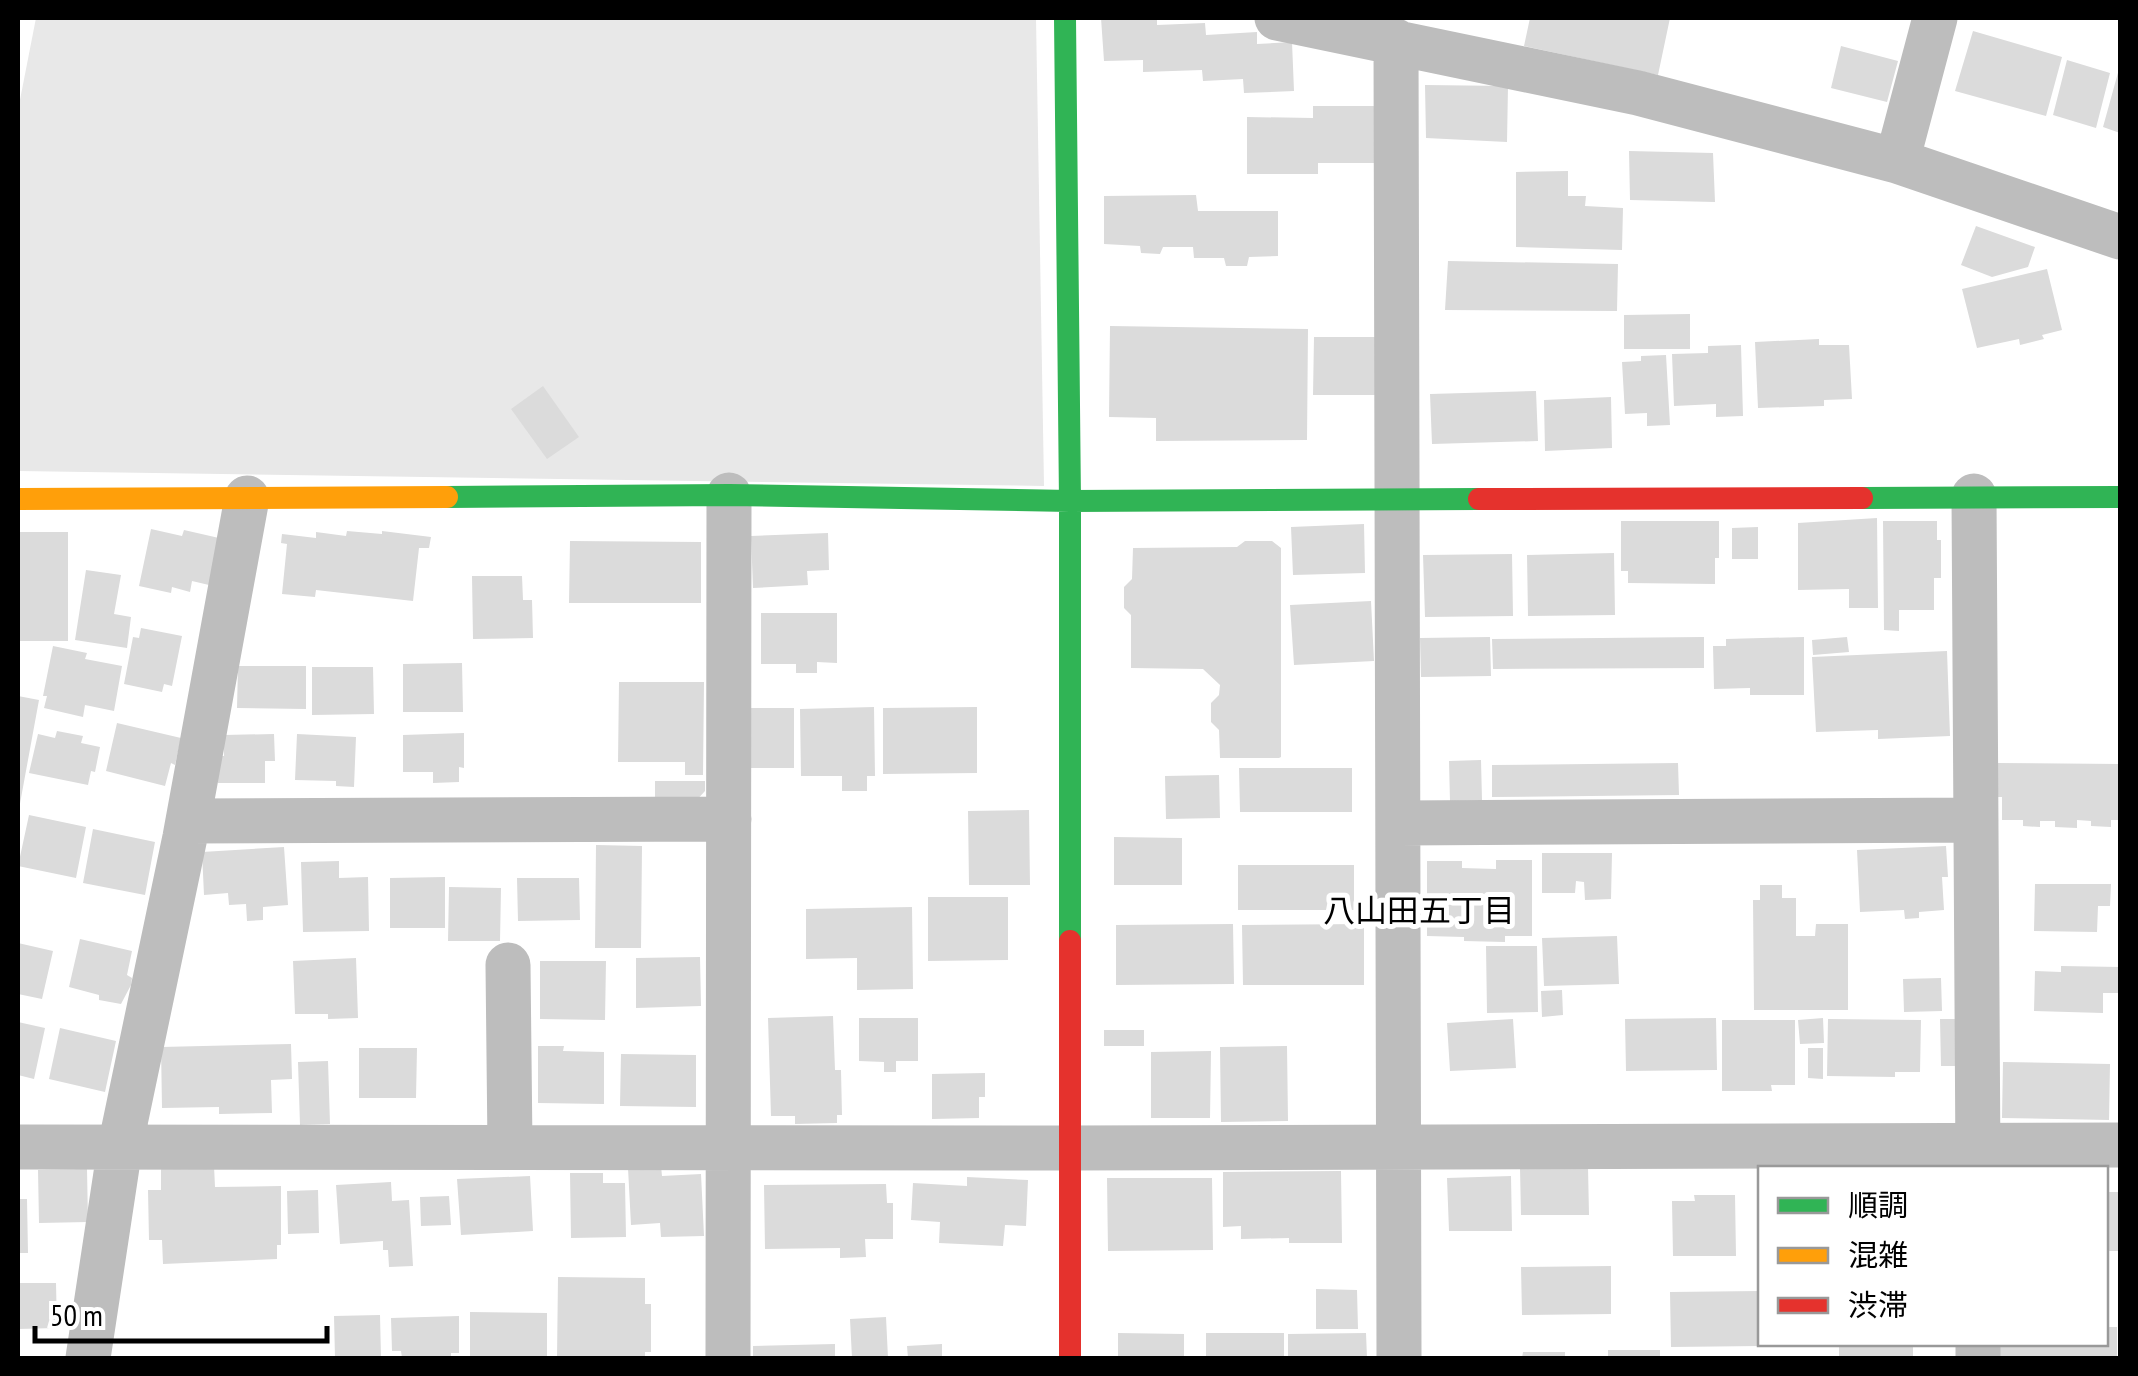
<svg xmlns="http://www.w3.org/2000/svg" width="2138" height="1376" viewBox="0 0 2138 1376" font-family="'PT Sans Narrow','Noto Sans JP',sans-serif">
  <rect width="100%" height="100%" fill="#fff"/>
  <path fill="#e8e8e8" d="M36,18h1000l8,468 -1026,-15v-361z"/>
  <path fill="#dbdbdb" d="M1101,18h56v7l48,-2 1,12 51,-3v12l35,-2 2,49 -50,2 -1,-14 -40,2 -1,-11 -59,2v-12l-39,1z
    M1530,18h140l-12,57 -134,-29z
    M1973,31l89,26 -16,59 -91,-25z
    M1841,46l57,15 -11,41 -56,-14z
    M2067,60l43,13 -14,55 -43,-13z
    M2119,69h1v64l-17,-6z
    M1425,85l83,1 -1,56 -81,-4z
    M1313,106h61v57h-56v11h-71v-57l66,1z
    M1629,151l84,2 2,49 -85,-2z
    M1568,171v25h18l-1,10 38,2 -1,42 -106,-3v-75z
    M1196,195l2,16h80v45l-29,1 -2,9h-21l-2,-8h-30l-1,-11h-30l-3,7 -19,-1 -1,-7 -36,-2v-48z
    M1976,226l59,21 -7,20 -36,10 -31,-12z
    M1448,261l170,3 -1,47 -172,-1z
    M2047,269l15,61 -20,5 2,4 -24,6 -1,-6 -42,9 -15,-59z
    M1690,314v35h-66v-34z
    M1110,326l198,3 -1,111 -151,1v-23l-47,-1z
    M1314,337h63l-1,58h-63z
    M1819,339v6h30l3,54 -28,1v6l-66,2 -3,-66z
    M1741,345l2,71 -27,1v-13l-42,2 -2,-52 36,-1v-7z
    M1666,355l4,70 -23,1v-13l-22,1 -3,-52 19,-1v-5z
    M543,386l36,51 -32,22 -36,-50z
    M1536,391l2,50 -106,3 -2,-50z
    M1611,397l1,51 -67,3 -1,-51z
    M1877,518l1,90h-29v-19l-51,1v-67z
    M1621,521h98v37h-4v26l-87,-1v-12h-7z
    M1883,521h54v19h4v38h-7v32h-35v21l-15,-1z
    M1364,524l1,49 -72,2 -2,-48z
    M1758,527v32h-26v-31z
    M151,529l31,7 2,-6 35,8 -10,47 -17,-4 -2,11 -18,-5 -1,6 -32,-7z
    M347,531l35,3v-3l49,6 -2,11h-10l-6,53 -97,-11 -1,7 -33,-3 5,-50 -6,-1 1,-9 34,4v-6l30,4z
    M18,532h50v109h-50z
    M828,533l1,37 -22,1 1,14 -55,3 -2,-52z
    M570,541l131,1v61h-132z
    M1245,541h27l9,7v209l-2,1h-59l-1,-28 -8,-8v-19l8,-8 1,-10 -17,-16 -72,-1v-53l-7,-7v-21l8,-8 1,-31 104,-1z
    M1614,553l1,62 -87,1 -1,-61z
    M1512,554l1,62 -88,1 -2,-62z
    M86,570l35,5 -7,39 17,3 -4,31 -52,-8z
    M472,576h50l1,24h9l1,38 -60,1z
    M1371,601l3,60 -80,4 -4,-60z
    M761,613h76v50l-20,-1v11h-21v-9h-35z
    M141,628l41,8 -10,50 -8,-2 -2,8 -38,-8 9,-47 6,1z
    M1490,637l1,39 -70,1 -1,-39z
    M1704,637v31l-211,1 -1,-30z
    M1804,637v58h-54v-7l-36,1 -1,-43h13v-7z
    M1847,637l2,15 -36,3 -1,-15z
    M53,646l34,7 -2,6 37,7 -8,45 -29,-6 -2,12 -39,-9 3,-12h-4z
    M1947,651l3,85 -72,3v-9l-62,2 -4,-75z
    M462,663l1,49h-60v-48z
    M238,666h68v43l-69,-1z
    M312,667h61l1,47 -62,1z
    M619,682h85l-1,93h-18v-13h-67z
    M18,696l21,4 -20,109h-1z
    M874,707l1,69h-8v15h-25v-15h-41l-1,-67z
    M977,707v66l-94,1v-66z
    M747,708h47v60h-47z
    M117,723l64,15 -6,27 -4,-2 -6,23 -59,-15z
    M57,731l26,5 -2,7 19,4 -5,25 -4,-1 -3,14 -59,-12 9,-39 17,4z
    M464,733v35l-5,-1v15l-26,1v-11h-30v-37z
    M274,734l1,27h-10v22h-47v-27h6v-21z
    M297,734l59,3 -2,50 -18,-1v-5l-41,-1z
    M1481,760l1,40 -32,1 -1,-40z
    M1678,763l1,32 -187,2v-32z
    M1996,763l124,1v56h-9v7l-20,-1v-5l-14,-1v8l-22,-1v-6h-15v6l-17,-1v-6h-21v-23h-7z
    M1239,768h113v44h-112z
    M1219,775l1,43 -54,1 -1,-43z
    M655,781h50v10l-12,13 -38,-2z
    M1029,810l1,75h-61l-1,-74z
    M29,815l57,12 -10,51 -58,-12z
    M93,829l62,13 -10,53 -62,-12z
    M1114,837l68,1v47h-68z
    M596,845l46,1 -1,102h-46z
    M1946,846l2,31h-6l2,33 -25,2v6l-14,1 -1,-9 -44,2 -3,-62z
    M284,847l4,58 -25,2v13l-16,1 -1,-17 -17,1 -1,-12 -24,2 -2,-43z
    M1542,853h70l-1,46 -26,1 -1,-18 -8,-1 -1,12h-33z
    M1496,860h36v76h-27v6l-41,-1v-4l-37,-1v-75h35v7l34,1z
    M339,861v17l29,-1 1,54 -66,1 -2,-70z
    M1238,865h116v45h-116z
    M445,877v51h-55v-50z
    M517,878h62l1,42 -62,1z
    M2035,884h76l-1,22h-12l-1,26 -63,-1z
    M1760,885h22v13h14v38h19l1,-12h32v86h-94l-1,-110h7z
    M449,887l52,1 -1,53h-52z
    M928,897h80v63l-80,1z
    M912,907l1,82 -56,1v-32l-51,1v-50z
    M1233,924l1,60 -118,1v-60z
    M1364,924v61h-121l-1,-60z
    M1617,936l2,48 -75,2 -2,-48z
    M80,939l52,12 -5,24 5,3 -1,7 -10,19 -22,-4v-5l-30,-8z
    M18,943l35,8 -11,48 -24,-5z
    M1486,946h51l1,66 -51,1z
    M700,957l1,49 -65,2v-50z
    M356,958l2,60 -30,1v-5h-33l-2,-53z
    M540,961h66l-1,59 -65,-1z
    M2061,966l59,1v26h-17v20l-69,-2 1,-40 26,1z
    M1941,978l1,33 -38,1 -1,-33z
    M1562,990l1,25 -21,2 -1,-26z
    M833,1016l2,54h6l1,45h-5v8l-42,1v-8h-24l-3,-98z
    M859,1018h59v43h-22v11h-12v-10l-25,-1z
    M1716,1018l1,52 -91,1 -1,-52z
    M1823,1018l1,25 -24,1 -2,-24z
    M1513,1019l3,49 -66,3 -3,-48z
    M1828,1019l93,1 -1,52h-25v5l-68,-1z
    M1940,1019h15l1,47h-15z
    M1722,1020h73v65h-24l1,6h-50z
    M18,1022l27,6 -11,51 -16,-4z
    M60,1028l56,13 -11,51 -56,-13z
    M1104,1030h40v16h-40z
    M291,1044l1,35 -21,1 1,33 -53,1v-7l-57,1 -1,-61z
    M538,1046h26l-1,5 41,1v52l-66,-1z
    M1287,1046l1,75 -67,1 -1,-75z
    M359,1048h58l-1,50h-57z
    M1808,1048h15v31l-15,-1z
    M1211,1051l-1,67h-59v-66z
    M621,1054l75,1v52l-76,-1z
    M328,1061l2,63 -30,1 -2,-63z
    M2003,1062l107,2 -1,56 -107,-2z
    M985,1073v24h-6v21l-47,1v-45z
    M214,1166l1,21 66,-1v59h-4v14l-114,5 -1,-24h-13l-1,-50h13v-23z
    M661,1166l1,10 39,-2 3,62 -43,1 -1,-14 -29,2 -3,-57z
    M1588,1167l1,48h-68l-1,-47z
    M87,1169l1,53 -49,1 -1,-53z
    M1341,1171l1,72h-53v-5l-48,1v-13l-18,1v-55z
    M570,1173h33v10h22l1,54 -55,1z
    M530,1176l3,55 -72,4 -4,-56z
    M1511,1176l1,55h-63l-2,-53z
    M967,1177l61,3 -2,46 -21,-1 -2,21 -64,-3 1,-21 -29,-2 2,-37 54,3z
    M1107,1178h105l1,72 -105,1z
    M391,1182l1,19 17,-1 4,66 -24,1 -1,-17h-5v-9l-43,3 -4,-59z
    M886,1184l1,19h6v36h-28l1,18 -26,1v-10l-75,1 -1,-64z
    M318,1190l1,43 -31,1 -1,-43z
    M2106,1192h14v59h-14z
    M1694,1195h41l1,61h-63l-1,-55h23z
    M449,1196l2,29 -30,1 -1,-29z
    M18,1199h9l1,54h-10z
    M1611,1266v48l-89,1 -1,-48z
    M558,1277l87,1v26h6v48h-6v6h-88z
    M18,1283h38l1,45 -39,1z
    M1316,1289l41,1 1,39h-42z
    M1760,1291v55l-89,1 -1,-55z
    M470,1312l77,1v45h-77z
    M380,1315l1,43h-46l-1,-42z
    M459,1316v37h-8v5h-49l-1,-7h-9l-1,-33z
    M886,1317l2,41h-36l-2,-39z
    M2106,1327h11v31h-117v-14h106z
    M1118,1333l66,1v24h-66z
    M1206,1333h78v25h-78z
    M1366,1333l1,25h-79v-24z
    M835,1344v14h-82v-12z
    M942,1344v14h-34l-1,-12z
    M1839,1344h74v14h-74z
    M1608,1350h52v8h-52z
    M1523,1352h42v6h-43z"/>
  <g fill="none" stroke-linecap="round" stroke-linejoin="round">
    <path stroke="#bdbdbd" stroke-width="45" d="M1277,18l361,75 259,68 223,76
      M1396,41l3,1317
      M1897,161l38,-143
      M1974,496l4,672
      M188,821l541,-2
      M1399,823l577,-3
      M508,965l2,182
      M18,1147l1051,1 1051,-3
      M88,1358l32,-211 65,-310 62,-339
      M728,1358l1,-863
      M1978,1358v-14"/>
    <path stroke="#30b455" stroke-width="22" d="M1065,18l5,483v440
      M447,497l282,-2 341,6 409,-2
      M1862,498l258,-1"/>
    <path stroke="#ff9f0a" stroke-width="22" d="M18,499l429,-2"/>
    <path stroke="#e5322d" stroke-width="22" d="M1479,499l383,-1
      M1070,941v417"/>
  </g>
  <g text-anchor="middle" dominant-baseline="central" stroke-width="10" stroke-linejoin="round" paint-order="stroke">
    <g font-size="32" fill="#000" stroke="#fff">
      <text x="1419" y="910">八山田五丁目</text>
    </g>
  </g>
  <rect width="2138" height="1376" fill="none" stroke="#000000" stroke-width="40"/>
  <rect x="1758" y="1166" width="350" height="180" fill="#ffffff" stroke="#999999" stroke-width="2.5"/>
  <rect x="1778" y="1198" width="50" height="15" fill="#30b455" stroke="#999999" stroke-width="2.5"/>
  <text x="1848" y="1216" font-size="30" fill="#000000">順調</text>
  <rect x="1778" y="1248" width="50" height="15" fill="#ff9f0a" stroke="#999999" stroke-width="2.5"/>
  <text x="1848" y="1266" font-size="30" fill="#000000">混雑</text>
  <rect x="1778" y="1298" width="50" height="15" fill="#e5322d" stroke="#999999" stroke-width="2.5"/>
  <text x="1848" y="1316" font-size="30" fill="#000000">渋滞</text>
  <path d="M35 1326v15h292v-15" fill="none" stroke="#000000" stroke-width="5"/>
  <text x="50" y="1326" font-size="30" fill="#000000" stroke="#ffffff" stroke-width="8" paint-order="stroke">50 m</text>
</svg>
